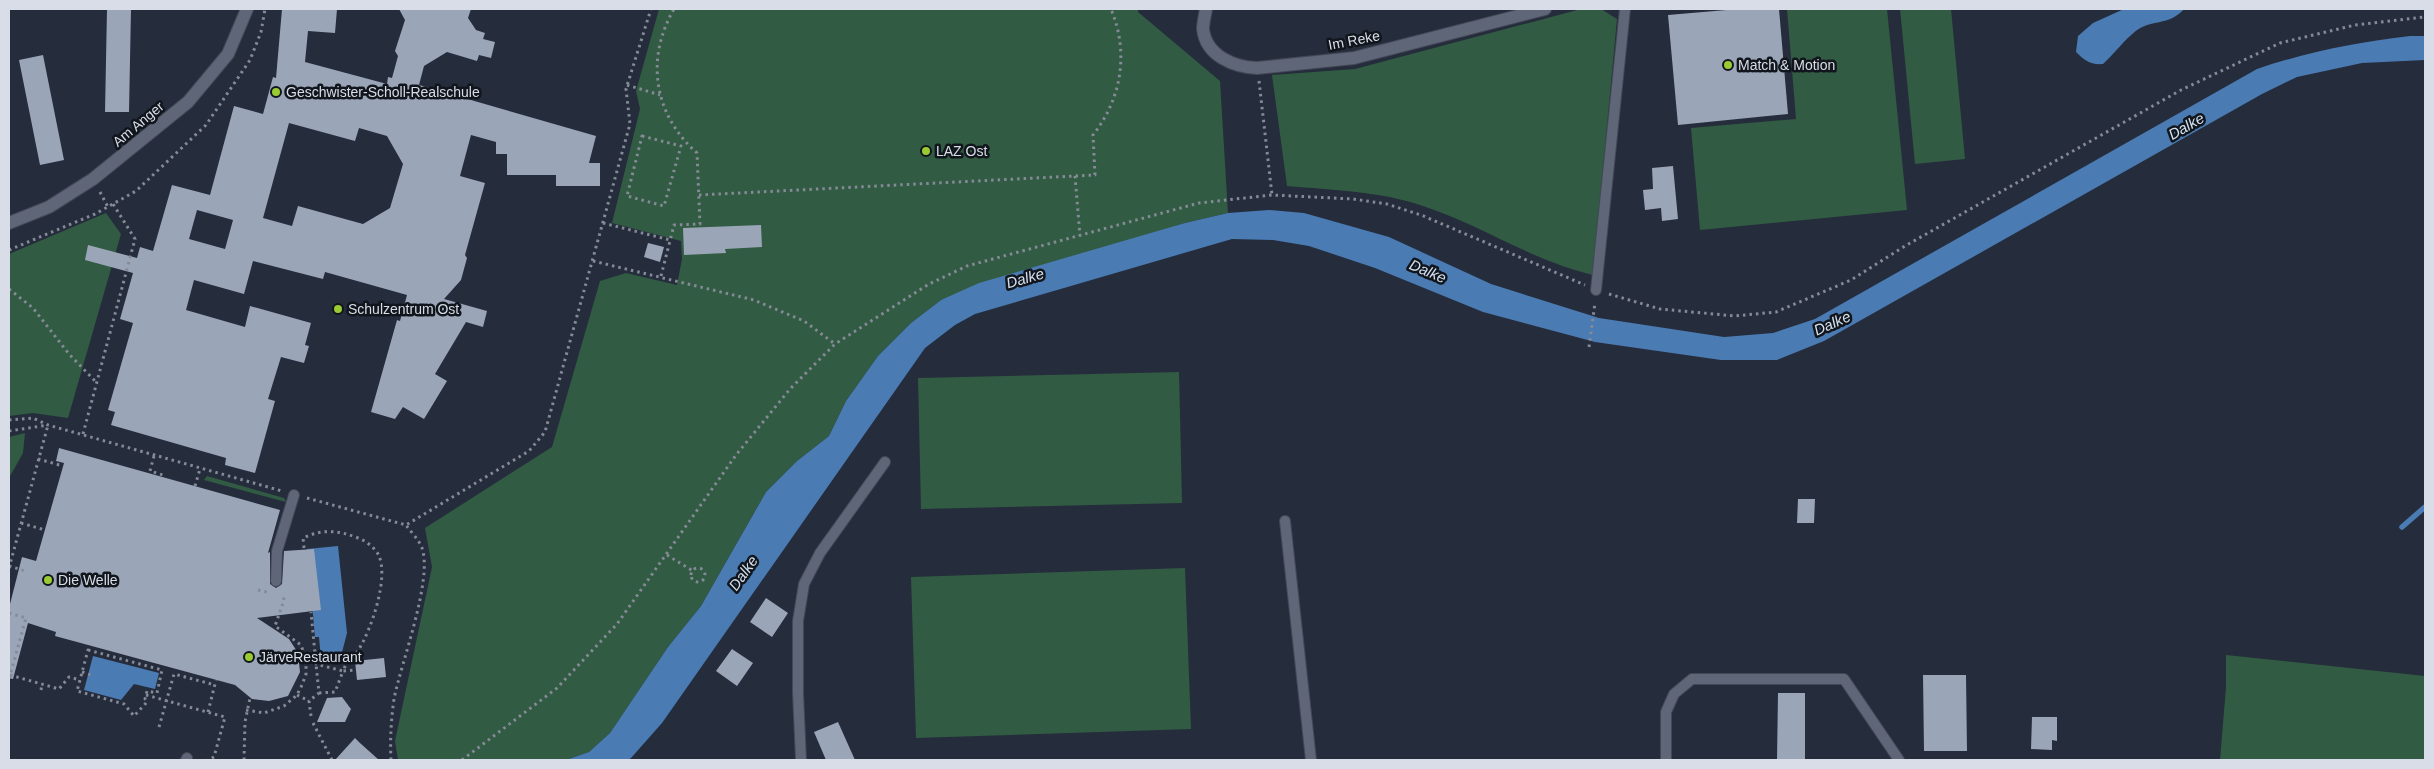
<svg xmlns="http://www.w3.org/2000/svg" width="2434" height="769" viewBox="0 0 2434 769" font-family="Arial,sans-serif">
  <rect width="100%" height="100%" fill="#252c3c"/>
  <path fill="#315b42" d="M659,9h479v3l82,69 8,132 -43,10 -244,77 -30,23 -33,33 -32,45 -17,35 -32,25 -31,31 -65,114 -33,41 -58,86 -21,19 -23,8h-168l-3,-19 37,-174 -7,-39 127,-81 48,-166 26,-8 51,12 5,-26 -1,-18 -69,-18 28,-114 -4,-18z
    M1581,9h20l16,10 -24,256c-60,-14 -112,-50 -170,-69 -44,-15 -90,-16 -136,-20l-15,-111 83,-6z
    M1787,9h100l20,201 -207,20 -9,-102 105,-9z
    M1900,9h51l14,150 -50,5z
    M106,213l15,21 -53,184 -35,-5 -24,3v-162z
    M1179,372l3,131 -261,6 -3,-131z
    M25,433l-2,20 -14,25v-41z
    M207,476l77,22 2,4 -82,-22z
    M1185,568l6,161 -275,9 -5,-161z
    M2226,655l199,21v84h-205l6,-73z"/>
  <path fill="#4a7bb3" d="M2124,9h60c-15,17 -31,10 -47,21 -12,9 -23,24 -34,34 -13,1 -19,-4 -27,-12l2,-16 15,-13z
    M2410,36h15v24l-63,3 -65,14 -35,17 -438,247 -47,19h-56l-126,-18 -112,-30 -108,-44 -66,-22 -36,-6 -41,-1 -257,75 -20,11 -30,23 -263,375 -31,35 -3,2h-62l23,-8 21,-19 58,-86 33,-41 65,-114 31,-31 32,-25 17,-35 32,-45 33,-33 30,-23 38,-17 206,-60 43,-10 41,-3 35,3 85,24 102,47 108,34 125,19 49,-4 42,-14 442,-250c50,-17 100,-27 153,-33z
    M338,546l9,87 -8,31 -18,-5 -2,-22h-4l-8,-88z
    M93,656l66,17 -4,16 -21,-5 -13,16 -37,-10z"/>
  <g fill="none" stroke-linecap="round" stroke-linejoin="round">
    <path stroke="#4a7bb3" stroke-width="5.5" d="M2402,527l23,-20"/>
  </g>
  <path fill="#9ba5b8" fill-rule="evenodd" d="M107,9h24l-2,103h-24z
    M282,9h55l-2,24 -27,-2 -3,31 82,22 1,-7 4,1 6,-22 -3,-5 10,-31 -6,-11h72l-3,9 8,12 9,3 -2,6 12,3 -4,16 -12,-3 -2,6 -30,-9 -23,14 -5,19 177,51 -7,27h11v23h-44v-11h-49v-21h-11v-12l-25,-7 -11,41 25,7 -20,72 2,3 -6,22 -17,19 43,12 -4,16 -17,-5 -31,52 12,7 -23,38 -21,-12 -8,12 -24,-7 26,-92 3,1 7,-26 -82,-23 -2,7 -70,-18 -9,33 -50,-14 -8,30 59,17 5,-21 61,17 -6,22 4,1 -5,17 -23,-6 -13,42 7,2 -20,72 -30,-8 1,-7 -115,-33 4,-13 -7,-2 25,-87 -13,-4 13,-46 -48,-13 3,-15 49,13 3,-11 13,4 19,-66 38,10 24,-89 29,8 10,-37 3,1zM289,123l66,18 4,-13 28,8 16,28 -13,44 -27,16 -65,-18 -6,20 -29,-8zM197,210l36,10 -8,29 -36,-10z
    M1738,9h41l9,105 -110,11 -10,-110z
    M43,55l21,105 -24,5 -21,-105z
    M1673,166l5,53 -16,2 -1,-13 -16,2 -2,-20 10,-1 -1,-21z
    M761,225l1,22 -37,2 1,4 -42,2 -1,-27z
    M648,243l16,4 -4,15 -16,-5z
    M59,448l221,62 -12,43 2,-1v32l6,4 6,-4 2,-33 30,-2 7,61 -64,8 32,21 9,14 2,19 -12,24 -19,5 -17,-2 -17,-14 -180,-49 1,-4 -28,-9 -15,56 -4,-1v-70l13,-51 14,4 28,-98 -8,-2z
    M1798,499h17l-1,24h-17z
    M766,598l22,15 -16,24 -22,-15z
    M732,649l21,14 -16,23 -21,-15z
    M384,658l2,19 -29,3 -2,-19z
    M1923,675h43l1,76h-43z
    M1778,693h27v67h-28z
    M342,697l9,12 -6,13h-28l10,-24z
    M2032,717h25v24l-5,-1v10l-21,-1z
    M838,722l17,38h-29l-12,-28z
    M355,738l5,5 19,17h-44z"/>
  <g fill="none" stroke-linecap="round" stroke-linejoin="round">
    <defs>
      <path id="service" d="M1596,290l29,-281
        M1285,521l26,239
        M276,581l1,-30 17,-56
        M186,760l1,-2
        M801,760l-3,-67v-72l6,-37 16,-31 65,-91
        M1666,760v-48l8,-18 18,-15h152l55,81"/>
      <path id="minor" d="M1206,9c-1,6 -3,14 -3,20 3,27 31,38 54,39l97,-10 191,-49
        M9,223l40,-16 44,-28 95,-77 40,-48 19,-45"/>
    </defs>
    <use href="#service" stroke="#434856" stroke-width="12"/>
    <use href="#minor" stroke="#434856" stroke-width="14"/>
    <path stroke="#858a97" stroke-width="3" stroke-dasharray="2.5 4" stroke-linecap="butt" d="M1259,81l13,114
      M627,85l33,10
      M642,136l39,10 -17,60 -37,-10z
      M1075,176l5,60
      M100,192l8,15
      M699,195l396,-20 -2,-40c29,-37 36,-83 18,-126
      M603,223l67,17
      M9,250l86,-36 41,-23 70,-66 44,-65 11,-28 4,-23
      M593,261l161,39 50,21 31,23
      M661,276l13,-51 26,-1 -3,-71c-43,-38 -52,-94 -23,-144
      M9,289l24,19 36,46 28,29
      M1609,294l51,15 75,7 41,-4 75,-32 54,-34 276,-156 99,-47 75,-18 70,-8
      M1589,347l6,-44
      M9,420l24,-2 15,7 234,66
      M9,431l39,-6
      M83,434l52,-195 -22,-35
      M154,456l-4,15 13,4v2
      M38,459l25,7
      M195,486l5,-17
      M307,498l99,27 123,-74 16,-19 85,-308 -4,-35 25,-80
      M21,523l24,7
      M304,548l-1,-10c19,-9 35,-8 55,0 8,3 16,9 20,16 12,22 -7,76 -19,95 -6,10 -11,9 -16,22l-27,-7 -5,-52
      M667,555l26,16
      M9,566l16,5
      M9,568l39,-143
      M691 575a7 7 0 1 1 14 0a7 7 0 1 1-14 0Z
      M258,590l9,2
      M9,613l17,5 -17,61
      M88,650l74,20 -5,23 -10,-2 -2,8 2,3 -13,14 -10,-12 -47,-13z
      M82,672l12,4
      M10,675l49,14 10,-12 11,3
      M41,690l1,-6
      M319,693l16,-1 8,-21 13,-1
      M146,695l79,22 -11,40 -6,3
      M297,695l12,6
      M246,710l18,3 20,-7 13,-11 5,-10 4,-11v-14l-5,-15 -26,-19 9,-26 -1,-6
      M208,712l8,-32
      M311,716l-2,-15 10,-8 -3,-29
      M313,723l19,37
      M159,727l15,-53 41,11
      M244,760l1,-38 5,-24
      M391,760c-1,-21 0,-40 3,-61 7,-36 39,-119 28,-151 -3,-8 -11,-16 -16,-23
      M462,760l95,-72 60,-64 119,-169 54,-66 45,-45 94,-60 38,-18 232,-63 73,-8 81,4 34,5 34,11 164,70"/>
    <use href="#service" stroke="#5e6678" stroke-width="10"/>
    <use href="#minor" stroke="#5e6678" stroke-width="12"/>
  </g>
  <g fill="#9bcb33" stroke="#11151c" stroke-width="2">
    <circle cx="1728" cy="65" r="5"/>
    <circle cx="276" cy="92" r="5"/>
    <circle cx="926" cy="151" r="5"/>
    <circle cx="338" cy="309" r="5"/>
    <circle cx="48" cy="580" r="5"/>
    <circle cx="249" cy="657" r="5"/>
  </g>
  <g text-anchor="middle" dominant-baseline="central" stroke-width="5" stroke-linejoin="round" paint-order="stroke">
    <g font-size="14" fill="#d8dde7" stroke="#11151c">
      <text transform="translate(1354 40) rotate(-11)">Im Reke</text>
      <text transform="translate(138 124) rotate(-40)">Am Anger</text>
    </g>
    <g font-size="14" fill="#d8dde7" stroke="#11151c" text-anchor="start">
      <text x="1738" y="65">Match &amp; Motion</text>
      <text x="286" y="92">Geschwister-Scholl-Realschule</text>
      <text x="936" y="151">LAZ Ost</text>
      <text x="348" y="309">Schulzentrum Ost</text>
      <text x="58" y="580">Die Welle</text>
      <text x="259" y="657">JärveRestaurant</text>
    </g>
    <g font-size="15" font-style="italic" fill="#d4e1f1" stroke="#11151c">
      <text transform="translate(2186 126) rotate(-30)">Dalke</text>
      <text transform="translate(1428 271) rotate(23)">Dalke</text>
      <text transform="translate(1025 278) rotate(-16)">Dalke</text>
      <text transform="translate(1832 323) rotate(-24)">Dalke</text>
      <text transform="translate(743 573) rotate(-55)">Dalke</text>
    </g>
  </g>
  <rect width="2434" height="769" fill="none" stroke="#d8dde7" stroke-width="20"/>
</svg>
